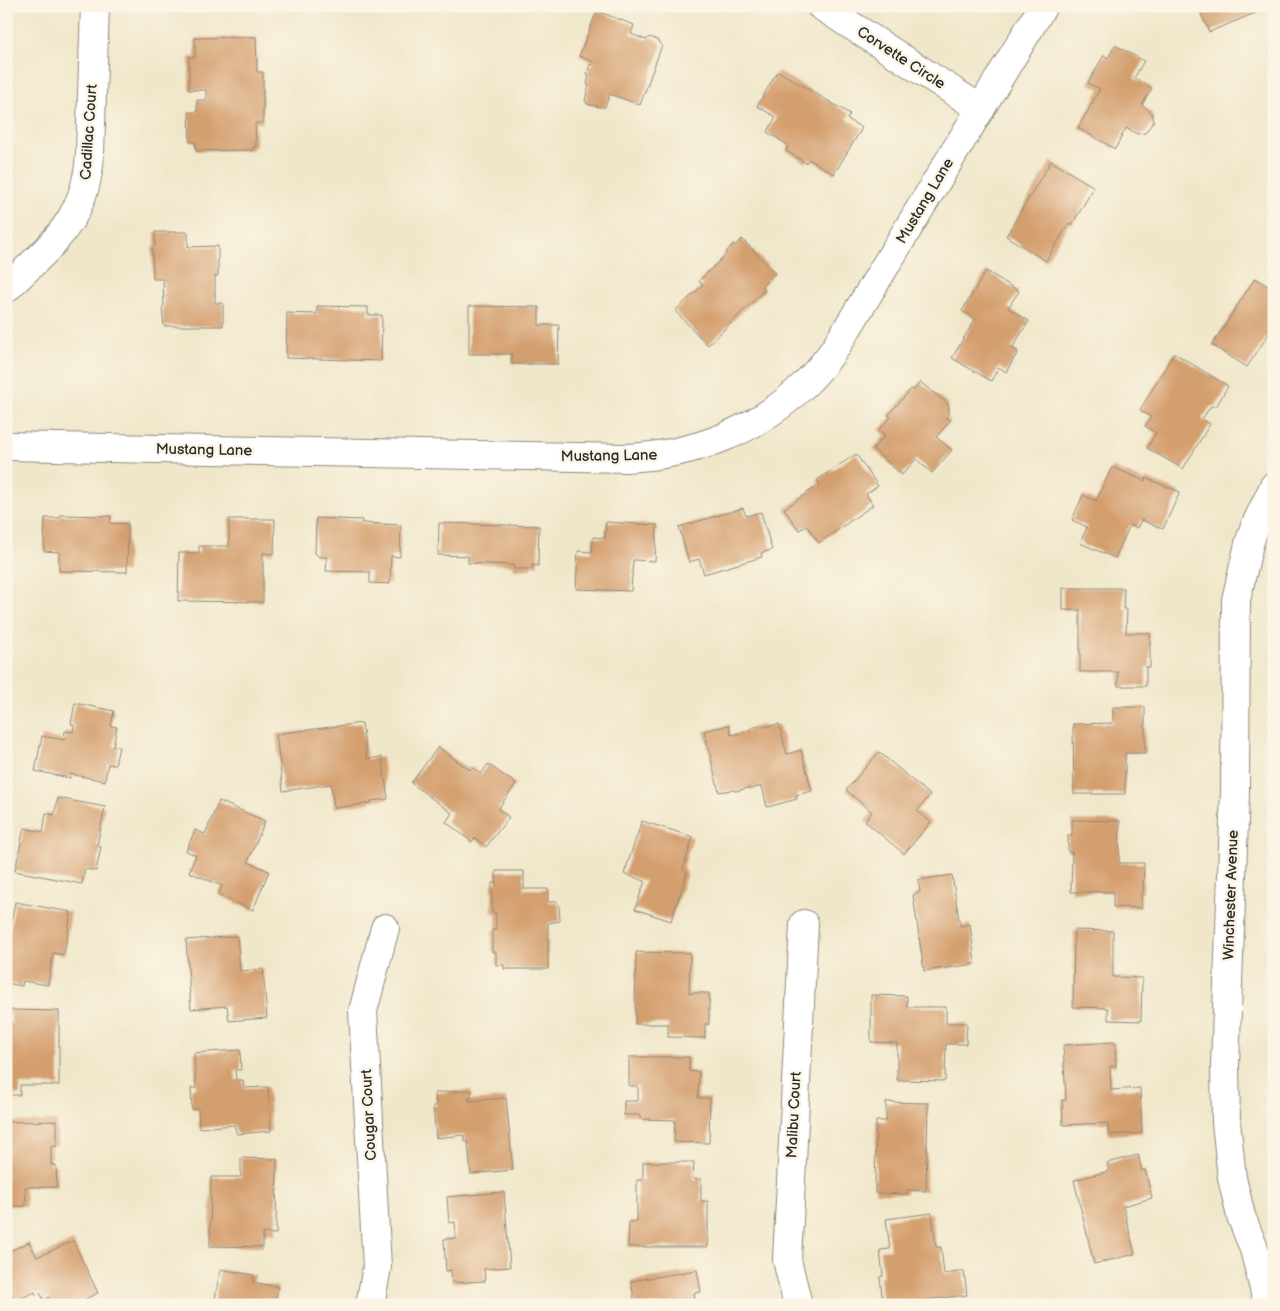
<svg xmlns="http://www.w3.org/2000/svg" width="1280" height="1311" viewBox="0 0 1280 1311" font-family="'Balsamiq Sans',sans-serif">
  <rect width="100%" height="100%" fill="#fcf5e5"/>
  <filter id="ink" filterUnits="userSpaceOnUse"><feTurbulence type="fractalNoise" baseFrequency=".02" numOctaves="2"/><feDisplacementMap in="SourceGraphic" scale="10" xChannelSelector="R" yChannelSelector="G"/><feConvolveMatrix kernelMatrix="1 2 1 2 8 2 1 2 1" color-interpolation-filters="sRGB"/></filter>
  <filter id="wash" filterUnits="userSpaceOnUse"><feTurbulence type="fractalNoise" baseFrequency=".0096" numOctaves="4" result="noise"/><feDisplacementMap in="SourceGraphic" scale="20" xChannelSelector="R" yChannelSelector="G"/><feGaussianBlur stdDeviation="1.12" result="paint"/><feColorMatrix in="noise" values="0 0 0 0 0 0 0 0 0 0 0 0 0 0 0 0 0 1.4 0 .05"/><feComposite in="paint" operator="in"/></filter>
  <g filter="url(#wash)">
    <rect width="100%" height="100%" fill="#f0e7ca"/>
    <g id="blocks">
      <path fill="#d49f6e" d="M1198,6h74l-63,26z
        M597,11l37,14 -3,9 15,6 4,-3 7,3 5,5 -22,60 -30,-11 -5,13h-6l-12,-3 -2,-4 4,-15 -2,-1 2,-8 -2,-2 3,-10 3,1 1,-3 -15,-6z
        M256,37l1,35h6v51h-8l1,24h-3v3l-57,1 -1,-9h-5l-1,-30h8v-12h9v-10h-17v-33h6v-19z
        M1115,45l29,16 -10,17 18,10 -10,17 10,8 2,8 -9,12 -8,1 -11,-6 -11,21 -37,-21 22,-39 -12,-6 16,-28 4,3z
        M778,71l72,43 -3,5 15,9 -28,46 -25,-15 -3,4 -20,-12 2,-6 -21,-13 9,-15 -19,-11z
        M1051,161l43,26 -22,38 -3,-2 -23,38 -40,-25z
        M155,232h33v15l30,-1v30h-3v27h8v23h-59l-2,-18 2,-2 -1,-27h-10l-1,-31 3,-2z
        M742,239l33,34 -13,13 3,4 -57,55 -33,-34 28,-26 -4,-4 27,-27v-2l7,-7h3z
        M986,271l33,20 -11,17 21,13 -17,27 6,4 -12,20 -7,-5 -8,14 -39,-23 23,-39 -13,-8z
        M1255,278l19,12v36l-27,41 -35,-22z
        M317,306l51,1v8h14l-1,46 -95,-3 1,-45 30,1z
        M469,306l70,1v18h20l-1,39h-46v-10h-43z
        M1174,353l54,33 -11,19 -7,2 -8,12 8,5 -27,45 -36,-21 9,-15 -11,-7 6,-9 -11,-7z
        M920,382l27,21 2,6 -1,2v4l-3,3 6,2 -15,17 16,13 -20,23 -16,-14 -14,16 -29,-26 12,-14 -6,-5 12,-13 -3,-2 23,-26 3,1z
        M856,454l22,32 -12,8 7,11 -54,38 -12,-17 -8,4 -15,-21 36,-25 -3,-4z
        M1112,467l33,14 1,-3 34,14 -17,37 -22,-9 -4,8 -7,-3 -15,33 -35,-15 7,-16 -15,-7 11,-25 13,6z
        M743,508l3,8 15,-4 11,38 -11,3 1,4 -58,17 -5,-15 -10,3 -10,-35z
        M60,515l51,1 -1,7 18,1 -1,48 -68,-1v-19l-15,-1 1,-33h15z
        M316,518l46,2v3l39,2 -1,32 -9,-1 -1,28 -20,-1v-11l-44,-1 1,-14h-8l-4,-4z
        M229,519h46l-1,35 -11,-1v49l-85,-1 1,-48h20v-7h30z
        M606,522l51,3 -2,36 -22,-1 -2,31 -55,-2 2,-38 14,1 1,-15 12,1z
        M439,523l100,3 -1,40 -6,-1v4h-18l-1,-4 -45,-2v-7l-30,-1z
        M1063,588h61l-1,21h4l-1,24h24v34h-4v19h-28v-14h-38v-62h-17z
        M75,703l39,8 -3,15 6,1 -4,19 6,1 -4,18 -7,-1 -3,17 -35,-7v4l-35,-7 7,-35 22,4 1,-9 8,1 1,-7 -3,-1z
        M1113,707h32v46h-20v41h-51l-1,-70 40,-1z
        M362,723l5,36 15,-2 6,42 -17,2v2l-37,5 -3,-24 -48,7 -7,-57z
        M779,724l8,30 14,-4 11,41 -16,4 1,4 -30,8 -5,-21 -11,3 -3,-1 -12,3 -4,-1 -13,2 -15,-61 25,-6 2,10 18,-4 2,-3 11,-3 4,2z
        M438,747l32,23 2,-3 9,7 7,-10 28,20 -18,25 11,8 -23,30 -11,-9 -3,4 -26,-20 6,-9 -41,-30z
        M879,752l51,43 -13,16 14,11 -27,32 -39,-33 7,-9 -26,-22z
        M58,798l47,9 -8,39 4,1 -5,24 -11,-2 -3,15 -67,-13 9,-43 19,4 3,-19 8,2z
        M219,801l46,20 -17,41 21,9 -16,39 -35,-15 4,-9 -33,-14 7,-17 -10,-4 9,-21 10,4z
        M1072,820l48,1 -1,42h25l-1,30h-2v15l-28,-1v-15h-42l1,-40h-4v-17h4z
        M642,821l51,16 -10,32 4,4 -16,48 -36,-12 10,-28 -21,-7z
        M496,871h28v18h24v13h9l2,4 1,15 -12,2v46h-44v-4h-8v-13h-4v-22h4v-17h-4v-30h4z
        M952,875l8,51 10,-2 5,40 -51,7 -11,-76 7,-3 -2,-12z
        M15,902l56,10 -7,43 -11,-2 -5,32 -25,-4 -1,5 -16,-3v-43h2z
        M1074,930l39,1v46l29,1 -1,43 -33,-1v-12l-35,-1z
        M237,936l3,35 23,-2 4,49 -38,3 -2,-15 -36,3 -5,-69z
        M636,952l54,1 -1,40h20v31h-4v14l-37,-1v-13h-33z
        M871,995l36,1v11h39v16h21l-1,21h-20l-1,37 -48,-1v-37l-26,-1z
        M11,1010l48,1v74h-39v10h-14l1,-70h4z
        M1115,1042l1,24h-6l1,24 29,-2 2,45 -34,2v-12l-45,2 -1,-25h4l-3,-55z
        M240,1050l1,20h-6l1,10h7l1,8 24,-1 3,44 -34,3 -3,-9 -35,3 -1,-19h-6l-1,-21h5l-2,-35z
        M629,1057h60v14l10,1 -1,26h12l-1,45 -35,-1 1,-22 -35,-1v-4h-16v-14h14v-15h-9z
        M471,1090l1,8h-3v3l37,-3 7,72 -42,4 -3,-32h-3l-1,-7 -28,3 -3,-32h3l-1,-13z
        M886,1102l42,1 -2,88 -19,-1v4l-32,-1 1,-72h10z
        M57,1121v25h-6v19h5l1,22h-32l1,19h-20v-84z
        M1138,1155l4,16 3,-1 7,28 -29,8 12,48 -41,10 -20,-84 35,-9 -2,-8z
        M241,1158l36,1 -1,75 -13,-1v14l-53,-1 1,-69h30z
        M643,1162h51l-1,17h8v22h7v46h-80l1,-25h8v-42h6z
        M504,1192l6,75 -26,2 1,12 -33,2 -1,-13 -5,1 -2,-32 12,-1 -1,-16 -6,1 -2,-26z
        M932,1213l4,34h5l3,27 20,-3 3,24 -84,10 -3,-28 3,-1 -3,-26 10,-1 -4,-30z
        M73,1241l25,52 -26,12h-20l-3,-8 -5,3 -4,-7 -4,2 -1,-3 -20,9 -9,-19v-29l23,-11 8,15z
        M220,1269l34,6 -1,7 25,5 -3,18h-61z
        M697,1270l4,22 -7,1 2,12h-61l-4,-24z"/>
    </g>
  </g>
  <g filter="url(#ink)">
    <use href="#blocks" fill-opacity="0" stroke="#8e897a" stroke-width="1"/>
    <g fill="none" stroke-linecap="round" stroke-linejoin="round">
      <defs>
        <path id="minor" d="M821,6l160,103
          M6,289c44,-43 81,-69 84,-136l5,-147
          M6,446l620,12c68,-3 132,-27 180,-75 11,-11 21,-23 30,-36l207,-341
          M370,1305l7,-38 -14,-256 22,-83
          M798,1305l-11,-45 17,-336
          M1268,1305l-14,-56 -13,-33 -9,-38 -6,-56 -1,-57 10,-272 1,-193 13,-56 6,-18 19,-40"/>
      </defs>
      <use href="#minor" stroke="#8e897a" stroke-width="30"/>
      <use href="#minor" stroke="#fff" stroke-width="28"/>
    </g>
  </g>
  <g text-anchor="middle" dominant-baseline="central" stroke-width="5" stroke-linejoin="round" paint-order="stroke">
    <g font-size="15" fill="#2b2b2b" stroke="#fcf5e5">
      <text transform="translate(901 58) rotate(33)">Corvette Circle</text>
      <text transform="translate(89 132) rotate(-86)">Cadillac Court</text>
      <text transform="translate(925 201) rotate(-59)">Mustang Lane</text>
      <text transform="translate(204 450) rotate(1)">Mustang Lane</text>
      <text transform="translate(609 456) rotate(-1)">Mustang Lane</text>
      <text transform="translate(1231 895) rotate(-88)">Winchester Avenue</text>
      <text transform="translate(369 1115) rotate(-93)">Cougar Court</text>
      <text transform="translate(794 1115) rotate(-87)">Malibu Court</text>
    </g>
  </g>
  <rect width="1280" height="1311" fill="none" stroke="#fcf5e5" stroke-width="25"/>
</svg>
